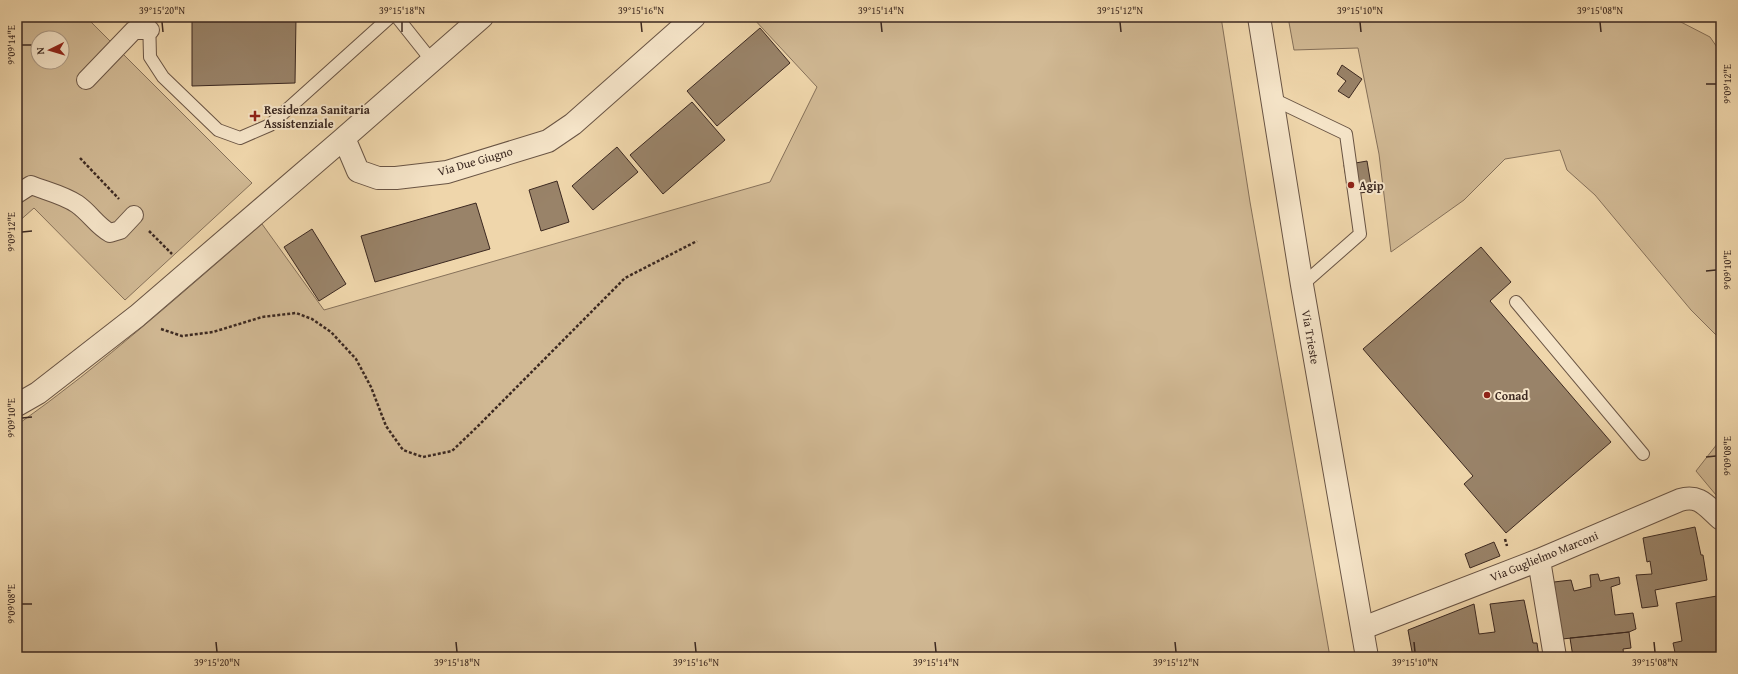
<svg xmlns="http://www.w3.org/2000/svg" width="1738" height="674" viewBox="0 0 1738 674" font-family="'Gentium Book Plus',serif">
  <rect width="100%" height="100%" fill="#efd6ab"/>
  <filter id="stains"><feTurbulence type="fractalNoise" baseFrequency=".005" numOctaves="4"/><feColorMatrix values="0 0 0 0 .2 0 0 0 0 .09 0 0 0 0 .02 0 0 0 .5 -.17"/></filter>
  <radialGradient id="worn" r=".72"><stop offset=".6" stop-color="#630" stop-opacity="0"/><stop offset="1" stop-color="#630" stop-opacity=".3"/></radialGradient>
  <path fill="#d1b994" stroke="#86715a" fill-rule="evenodd" d="M17,17h69l166,166 -127,117 -91,-92 -17,15zM38,38h24v24h-24z
    M752,17h469l29,185 80,455h-1313v-232c86,-61 165,-132 245,-201l62,86 446,-128 47,-95z
    M1288,17h391l-2,3 33,17 11,16v287l-30,-30 -96,-115 -28,-25 -7,-20 -55,9 -41,41 -73,52 -12,-98 -21,-106 -64,2z
    M1721,439v54l-5,2 -20,-24z"/>
  <path fill="#998369" stroke="#3c2921" d="M192,17h104l-1,66 -103,3z
    M760,28l30,35 -73,63 -30,-35z
    M1342,65l20,14 -13,19 -11,-7 8,-10 -9,-7z
    M692,102l33,38 -62,54 -33,-39z
    M617,147l21,25 -45,38 -21,-24z
    M1367,161l5,30 -23,4 -5,-30z
    M557,181l12,41 -28,9 -12,-41z
    M476,203l14,46 -115,33 -14,-46z
    M312,229l34,55 -27,17 -35,-54z
    M1481,247l30,35 -21,19 121,141 -105,91 -42,-49 9,-8 -110,-127z
    M1695,527l6,28h2l4,25 -52,10 3,16 -16,2 -6,-33 16,-1 -2,-13 -3,1 -4,-24z
    M1494,542l6,14 -30,12 -5,-14z
    M1598,574l2,7 19,-4 1,7 -9,3 4,28 18,-2 3,16 -7,3 -67,7 -8,-57 17,-2 3,11 17,-4 -1,-12z
    M1717,596l4,21v40h-45l-3,-14 9,-2 -6,-38z
    M1524,600l9,43h4l2,14h-73l-1,-2 -7,2h-45l-5,-27 66,-26 5,30 16,-2 -5,-28z
    M1629,632l2,16 -8,1 1,8h-51l-3,-19z"/>
  <g fill="none" stroke-linecap="round" stroke-linejoin="round">
    <defs>
      <path id="service" d="M149,17l1,40 13,20 55,53 22,8 30,-13 120,-108
        M397,17l35,44
        M1273,99l73,35 14,100 -58,51
        M1516,302l127,152"/>
      <path id="pedestrian" d="M86,80l48,-50h16
        M17,194l14,-9c15,6 33,10 46,19 13,9 20,22 33,29l10,-3 14,-15"/>
      <path id="minor" d="M482,17l-138,121 14,33 20,7h18l51,-6 101,-31 25,-17 121,-107
        M17,405l21,-12 99,-77 207,-178
        M1539,560l16,97
        M1363,628l176,-68 141,-60c20,-6 27,7 41,19"/>
      <path id="tertiary" d="M1259,17l43,268 65,372"/>
    </defs>
    <use href="#service" stroke="#695444" stroke-width="14"/>
    <use href="#pedestrian" stroke="#695444" stroke-width="20"/>
    <use href="#minor" stroke="#695444" stroke-width="24"/>
    <use href="#tertiary" stroke="#695444" stroke-width="24"/>
    <path stroke="#3c2921" stroke-width="2.5" stroke-dasharray="3 2" stroke-linecap="butt" d="M80,158l39,41
      M149,231l23,23
      M161,329l21,7 31,-4 49,-15 34,-4 16,6 19,13 25,27 15,28 15,39 17,24 20,7 29,-6 26,-25 147,-148 72,-37
      M1505,539l2,7"/>
    <use href="#service" stroke="#f5e4c8" stroke-width="12"/>
    <use href="#pedestrian" stroke="#f5e4c8" stroke-width="18"/>
    <use href="#minor" stroke="#f5e4c8" stroke-width="22"/>
    <use href="#tertiary" stroke="#f5e4c8" stroke-width="22"/>
  </g>
  <path fill="none" stroke="#3c2921" stroke-width="1.5" d="M162,22l1,10M402,22v10M641,22l1,10M881,22l1,10M1120,22l1,10M1360,22l1,10M1600,22l1,10M22,45h10M1706,84h10M22,232l10,-1M1706,271l10,-1M22,418l10,-1M1706,457l10,-1M22,604h10M216,642l1,10M456,642l1,10M695,642l1,10M935,642l1,10M1175,642l1,10M1414,642l1,10M1654,642l1,10"/>
  <g fill="#8f2418" stroke="#f5e4c8" stroke-width="1.5">
    <path d="M253 110h4v4h4v4h-4v4h-4v-4h-4v-4h4z"/>
    <circle cx="1351" cy="185" r="4"/>
    <circle cx="1487" cy="395" r="4"/>
  </g>
  <g text-anchor="middle" dominant-baseline="central" stroke-width="4" stroke-linejoin="round" paint-order="stroke">
    <g font-size="12" font-weight="bold" fill="#3c2921" stroke="#f5e4c8" text-anchor="start">
      <text x="264" y="109">Residenza Sanitaria<tspan x="264" dy="14">Assistenziale</tspan></text>
      <text x="1359" y="185">Agip</text>
      <text x="1495" y="395">Conad</text>
    </g>
    <g font-size="12" fill="#3c2921" stroke="#f5e4c8">
      <text transform="translate(475 161) rotate(-16)">Via Due Giugno</text>
      <text transform="translate(1311 337) rotate(80)">Via Trieste</text>
      <text transform="translate(1544 556) rotate(-22)">Via Guglielmo Marconi</text>
    </g>
  </g>
  <rect width="1738" height="674" fill="none" stroke="#efd6ab" stroke-width="44"/>
  <g transform="translate(50 50) rotate(265)"><circle r="19" fill="#f5e4c8" stroke="#ab9985"/>
  <path d="M0-3L7 15L0 10L-7 15Z" fill="#8f2418"/>
  <text y="-6" font-size="11" font-weight="bold" text-anchor="middle" fill="#3c2921">N</text>
  </g>
  <rect x="22" y="22" width="1694" height="630" fill="none" stroke="#3c2921" stroke-width="1.5"/>
  <g font-size="10" text-anchor="middle" fill="#3c2921">
    <text x="162" y="14">39°15'20"N</text>
    <text x="402" y="14">39°15'18"N</text>
    <text x="641" y="14">39°15'16"N</text>
    <text x="881" y="14">39°15'14"N</text>
    <text x="1120" y="14">39°15'12"N</text>
    <text x="1360" y="14">39°15'10"N</text>
    <text x="1600" y="14">39°15'08"N</text>
    <text transform="translate(11 45) rotate(-90)" y="4">9°09'14"E</text>
    <text transform="translate(1727 84) rotate(-90)" y="4">9°09'12"E</text>
    <text transform="translate(11 232) rotate(-90)" y="4">9°09'12"E</text>
    <text transform="translate(1727 270) rotate(-90)" y="4">9°09'10"E</text>
    <text transform="translate(11 418) rotate(-90)" y="4">9°09'10"E</text>
    <text transform="translate(1727 456) rotate(-90)" y="4">9°09'08"E</text>
    <text transform="translate(11 604) rotate(-90)" y="4">9°09'08"E</text>
    <text x="217" y="666">39°15'20"N</text>
    <text x="457" y="666">39°15'18"N</text>
    <text x="696" y="666">39°15'16"N</text>
    <text x="936" y="666">39°15'14"N</text>
    <text x="1176" y="666">39°15'12"N</text>
    <text x="1415" y="666">39°15'10"N</text>
    <text x="1655" y="666">39°15'08"N</text>
  </g>
  <rect width="100%" height="100%" filter="url(#stains)"/>
  <rect width="100%" height="100%" fill="url(#worn)"/>
</svg>
